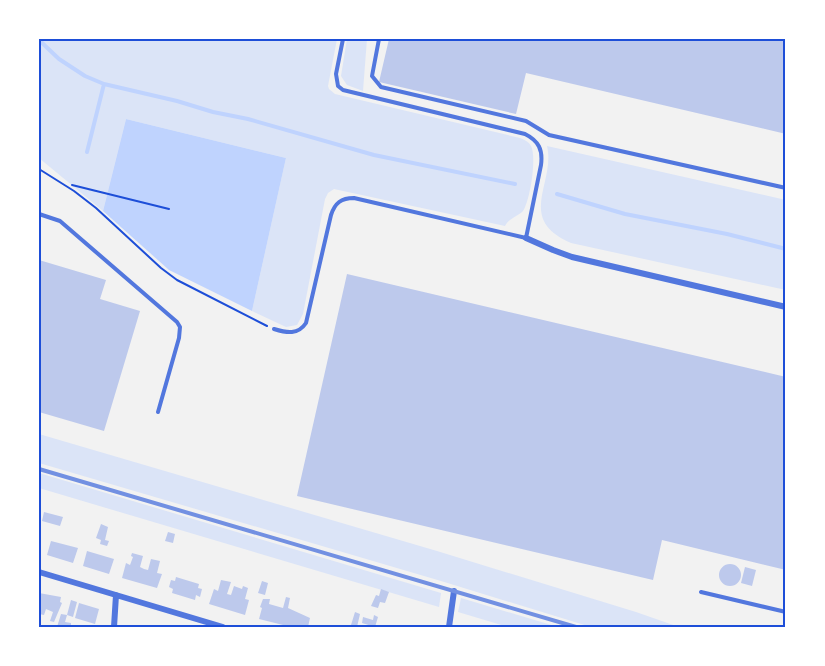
<svg xmlns="http://www.w3.org/2000/svg" width="825" height="666" viewBox="0 0 825 666" font-family="'Noto Sans',sans-serif">
  <rect width="100%" height="100%" fill="#f2f2f2"/>
  <path fill="#dbe4f7" d="M39,39h298l-9,47 1,3 6,5 185,44c5,2 9,4 11,8 6,11 -1,55 -8,65 -6,6 -14,7 -18,15l-171,-37 -6,4 -3,6 -22,115 -6,11 -11,2 -34,-16 34,-153 -160,-39 -23,92 -64,-53z
    M347,39h20l-4,52 -16,-6 -6,-9z
    M547,146l239,54v90l-215,-47c-56,-24 -15,-60 -24,-97z
    M39,434l398,117 199,61 43,15h-88l-150,-46 -402,-118z
    M39,473l402,120 -2,14 -400,-119z
    M461,598l97,29h-50l-50,-15z"/>
  <path fill="#bfd3fe" d="M126,119l160,39 -34,153 -83,-41 -66,-59z"/>
  <g fill="none" stroke-linecap="round" stroke-linejoin="round">
    <path stroke="#bfd3fe" stroke-width="4" d="M39,40l20,19 26,17 19,8 73,17 36,11 35,7 126,36 141,29
      M87,152l17,-68
      M557,194l68,20 102,20 59,15"/>
  </g>
  <path fill="#bdc9ec" d="M389,39h397v95l-260,-61 -10,41 -137,-32z
    M39,260l67,20 -6,19 40,12 -36,120 -65,-19z
    M347,274l439,103v193l-124,-30 -9,40 -356,-84z
    M44,512l19,5 -3,9 -18,-5z
    M101,524l7,3 -3,13 4,1 -2,5 -7,-2 1,-4 -5,-2z
    M168,532l7,2 -2,9 -8,-2z
    M51,541l27,7 -5,15 -26,-8z
    M87,551l27,8 -5,15 -26,-8z
    M132,553l11,3 -3,11 4,2 4,1 3,-11 9,2 -3,12 5,1 -5,14 -35,-10 4,-15 4,2 3,-8 -2,-1z
    M719 575a11 11 0 1 1 22 0a11 11 0 1 1-22 0Z
    M745,567l11,3 -4,16 -11,-3z
    M176,577l23,7 -1,4 4,1 -2,8 -4,-2 -1,5 -23,-7 1,-4 -4,-2 2,-7 4,1z
    M221,580l10,2 -4,12 4,1 3,-9 8,3 1,-3 5,2 -3,11 4,1 -4,15 -36,-11 5,-15 4,2z
    M262,581l6,2 -3,12 -7,-2z
    M381,589l8,3 -4,11 -5,-1 -2,6 -7,-2 5,-11 3,1z
    M39,593l22,4 -1,5 2,1 -8,19 -4,-1 3,-9 -7,-3 -2,6 -5,-1z
    M286,597l4,1 -2,10 22,10 -2,9h-17l-32,-8 3,-11 -2,-1 3,-8h7l-1,5 14,4z
    M71,600l6,2 -4,15 -6,-2z
    M79,603l20,6 -4,15 -20,-6z
    M355,612l5,2 -3,13 -6,-2z
    M61,614l6,1 -2,7 6,1v4h-14z
    M374,615l4,2 -3,10 -13,-4 1,-6 10,3z"/>
  <g fill="none" stroke-linecap="round" stroke-linejoin="round">
    <path stroke="#1d4ed8" stroke-width="2" d="M39,169l35,22 22,17 65,60 16,12 90,46
      M72,185l97,24"/>
    <path stroke="#5277de" stroke-width="4" d="M379,39l-7,37 9,11 145,34 23,14 237,53
      M39,214l21,7 117,101 3,5 -1,11 -21,74
      M274,329c13,4 24,6 32,-6l25,-108c4,-12 10,-17 23,-17l172,40 15,-73c2,-15 -2,-24 -16,-31l-182,-44 -5,-4 -2,-12 7,-35
      M701,592l85,20"/>
    <path stroke="#5277de" stroke-width="6" d="M526,238l27,12 19,7 214,50
      M39,572l184,55
      M114,627l2,-32
      M449,627l5,-36"/>
    <path stroke="#7290e2" stroke-width="4" d="M39,469l537,158"/>
  </g>
  <rect width="825" height="666" fill="none" stroke="#ffffff" stroke-width="81"/>
  <rect x="40" y="40" width="744" height="586" fill="none" stroke="#1d4ed8" stroke-width="2"/>
</svg>
